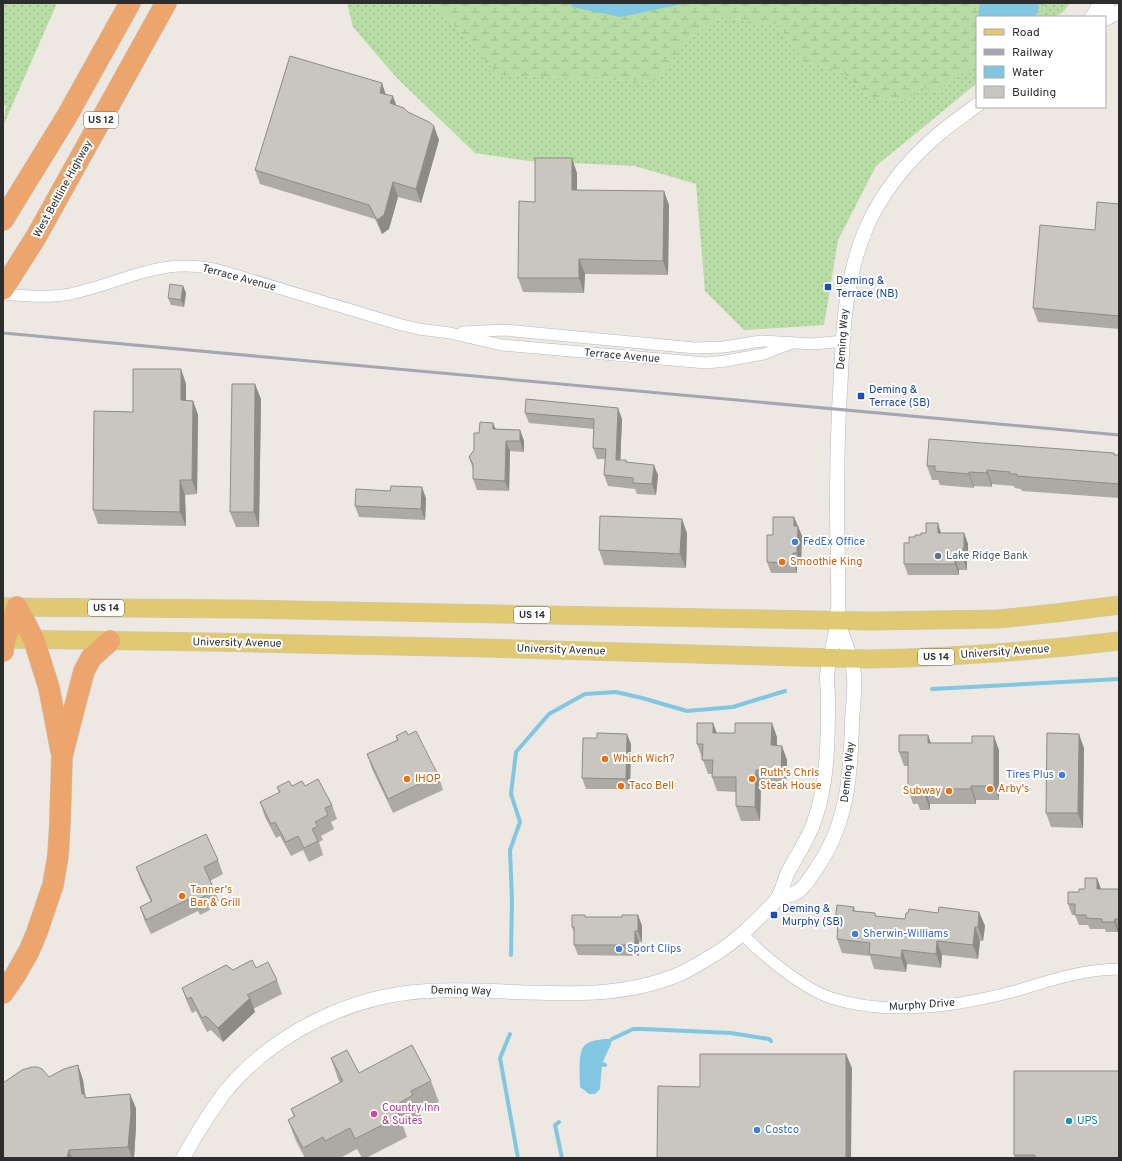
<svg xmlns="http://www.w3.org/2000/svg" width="1122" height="1161" viewBox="0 0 1122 1161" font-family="Overpass,sans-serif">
  <defs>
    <pattern id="grass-dots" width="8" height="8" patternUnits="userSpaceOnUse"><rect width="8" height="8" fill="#b7dca5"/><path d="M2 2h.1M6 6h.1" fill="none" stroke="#9ebd8e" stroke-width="1.8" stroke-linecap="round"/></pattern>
    <pattern id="wetland-marsh" width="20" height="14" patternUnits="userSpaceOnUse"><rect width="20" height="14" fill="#b7dca5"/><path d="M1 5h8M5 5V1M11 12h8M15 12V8" fill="none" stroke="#9ebd8e"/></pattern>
  </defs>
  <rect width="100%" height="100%" fill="#ede8e1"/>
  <path fill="url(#grass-dots)" d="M3,3h54l-54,123 3,-20 -3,-1z
    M347,3h87l65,72 155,7 34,-43 33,-22 57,8 24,36 40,11 25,25 38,4 20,-13 11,5 41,-30v20l-101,83 -38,74 -14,85 -80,5 -39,-39 -9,-107 -61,-18 -106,-5 -54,-8 -78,-75 -44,-51z
    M1045,3h25c-10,14 -12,14 -29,14l3,-2z"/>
  <path fill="url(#wetland-marsh)" d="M434,3h611l-1,12 -3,2h-64v46l-41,30 -11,-5 -20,13 -38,-4 -25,-25 -40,-11 -24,-36 -57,-8 -33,22 -34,43 -155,-7z"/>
  <path fill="#81c7e2" d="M570,3h117l-66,14 -49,-10z
    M980,3h58l1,6 -4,8h-57z
    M605,1039h7l-1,5 -9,20 -2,25 -5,5h-6l-9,-7c0,-10 -3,-37 6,-43 6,-4 12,-4 19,-5z"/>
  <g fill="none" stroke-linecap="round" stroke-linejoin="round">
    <path stroke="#81c7e2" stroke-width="4" d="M932,689l187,-10
      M511,955l1,-55 -2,-50 10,-28 -9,-28 5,-42 33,-38 36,-20 31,-2 26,6 45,13 46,-4 52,-16
      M510,1034l-10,24 18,100
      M612,1039l21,-10h10l88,4 38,6 2,2
      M602,1064l3,1
      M559,1122l-4,3 7,33"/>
    <defs>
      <path id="minor" d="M3,294c22,2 45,4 67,0 57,-12 90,-39 152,-23l176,53 21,5 31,4 52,12 204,18 19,-2 39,-7 28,-11
        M463,332l41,-2 191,18 29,-1 37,-6 53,3 29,-3
        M743,935c21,21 59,53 88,63 60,19 128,8 188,-8 32,-10 66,-21 100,-21"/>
      <path id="tertiary" d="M1092,17l5,-8 11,-6
        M1105,19l14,-7
        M777,899c7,-3 18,-4 23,-9 7,-6 13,-16 18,-24 30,-44 33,-94 34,-145 1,-15 3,-31 2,-46 -2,-18 -10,-35 -16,-52
        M183,1158c14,-25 28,-49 46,-71 49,-56 124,-92 198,-96 84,-5 172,17 253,-17 14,-7 27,-15 40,-23 19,-13 31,-25 47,-41 3,-4 8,-7 10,-11 6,-9 7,-20 12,-29 9,-16 19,-31 25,-48 14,-39 14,-81 14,-123 0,-7 -1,-15 -1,-23 2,-20 10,-40 11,-61 1,-36 -1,-72 -1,-108 0,-44 1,-88 4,-132 2,-49 5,-98 24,-144 16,-38 44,-72 75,-98 12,-10 25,-19 37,-28"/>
      <path id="primary" d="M3,607l235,2 632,12 128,-2 58,-6 63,-8
        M3,639l207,3 276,6 383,11c84,-2 167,-8 250,-18"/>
      <path id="motorway" d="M3,220l64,-104 63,-113
        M3,289l33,-52 130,-234
        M17,607l17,33 15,48 12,63
        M3,651l2,-11 12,-33
        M3,993l13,-19 13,-23 8,-19 16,-47 5,-29 2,-34 2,-66 22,-85 7,-13 19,-17"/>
    </defs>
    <use href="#minor" stroke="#b5b7bf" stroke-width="12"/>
    <use href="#tertiary" stroke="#b5b7bf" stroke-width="15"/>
    <use href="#primary" stroke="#c8c8c8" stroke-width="19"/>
    <use href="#motorway" stroke="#c8c8c8" stroke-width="22"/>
    <use href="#minor" stroke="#fff" stroke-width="11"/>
    <use href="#tertiary" stroke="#fff" stroke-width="14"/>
    <use href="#primary" stroke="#e1c971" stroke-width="18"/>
    <use href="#motorway" stroke="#eca66d" stroke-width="21"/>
    <path stroke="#a4a6b5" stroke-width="3" d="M3,333l1116,102"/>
  </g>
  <path fill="#adaaa4" d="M386,94l10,11 43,35 -18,63 -23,-6 -9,32 -7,5 -7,-15 -115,-35 -5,-14z
    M577,173v17l92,15 -1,70 -83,-1 -1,19 -61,-1 -5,-14 17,-76z
    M1119,204v125l-81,-7 -5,-14 62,-78z
    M183,286l3,7 -2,14 -13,-2 -3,-7z
    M181,369l5,15v16l7,1 5,14 -1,79 -12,1 1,31 -88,-2 -5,-14 40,-98z
    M261,399l-2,128h-23l-6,-15z
    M525,413l97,6 -2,41h6l1,3 31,12 -2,20 -19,-1 -2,-5 -27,-3 -4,-11 1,-16h-8l-4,-11 1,-19 -65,-6z
    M493,423l3,6 24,1 4,11v11l-14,-1 -1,40 -32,-1 -4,-11v-10l-4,-12 5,-7 5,-17z
    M1114,453l1,2h4v43l-97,-7 -1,-2 -6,-1 -1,-2 -22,-2v3l-18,-1v2l-34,-3 -2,-5h-6l-5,-14z
    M426,498l-1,22 -66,-3 -4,-11z
    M794,517l8,19 -1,28h-4v9h-26l-4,-11 6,-27z
    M687,533l-1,35 -82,-3 -5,-15z
    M941,533h23l4,11v15h-1v11h-8v5h-51l-4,-11 11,-27 6,-2z
    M713,723l4,10 60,4v9l10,14 -1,25 -25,-1 -1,37h-19l-5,-15v-14l-19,-1 -5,-14v-3h-4l-11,-30z
    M408,735l30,40 5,15 -50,23 -21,-44 -5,-15 30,-14 -1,-4z
    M928,735l3,8 68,7v50h-23v4h-46v6h-10l-2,-6h-5l-5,-15v-23h-4l-5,-14z
    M597,738l34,6 -1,45h-44l-4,-11z
    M1084,748l-1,80 -32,-1 -5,-14z
    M305,786l27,19 5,14 -6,3 3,7 -13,7 2,4 -4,2 4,13 -14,7 -6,-12 -12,6 -11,-20 -4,2 -11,-21 -5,-15 19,-9 -2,-6z
    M218,860l5,14 -13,7 9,20 -11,5 2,4 -10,5 -2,-4 -47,23 -6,-12 -5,-15 11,-5 -10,-21 -5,-14z
    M1097,878l4,11h18v41l-1,-1v3h-12l-1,-3h-15l-2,-4h-9l-4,-10h-3l-4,-11 11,-12 6,-3z
    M854,907l1,4 20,2 1,3 29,3 33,-6 41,-1 6,14 -2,15h-3l-2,18 -36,-4 -1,13 -34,-4 -1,8 -32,-3 -4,-13 -28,-3 -5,-14 1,-11 -3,-6z
    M638,915l4,11v16h-3v14l-61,-1 -4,-10v-13l-2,-5 14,-10h36z
    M233,970l44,10 5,14 -29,15 2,3 -32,30 -12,-12 -4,2 -11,-21 -4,2 -5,-11 -5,-14z
    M331,1058l28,15 72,8 8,21 -20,10 2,4 -18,10 4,11 -41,21h-4l-5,-9 -17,9h-35l-9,-17 -8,-21 6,-3 -3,-8 49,-26 -2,-4z
    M78,1065l5,15 2,15 1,3 50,10v19l-2,31h-131z
    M1119,1071v87h-104l-1,-3z"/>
  <path fill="#8d8b86" d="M382,83l5,15 -7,-5z
    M393,96l5,14 -8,-7z
    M434,126l5,14 -18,63 -5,-14z
    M572,158l5,15v31l-5,-14z
    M393,182l5,15 -9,32 -7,5 -5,-14z
    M664,191l5,14 -1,70 -5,-14z
    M579,259l6,15 -1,19 -5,-15z
    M183,286l3,7 -2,14 -3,-7z
    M181,369l5,15v30l-5,-14z
    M255,384l6,15 -2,128 -5,-15z
    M193,401l5,14 -1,79 -5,-14z
    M618,408l4,11 -2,51 -4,-10z
    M493,423l4,10 -4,-4z
    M520,430l4,11v11l-4,-11z
    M506,441l4,10 -1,40 -4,-10z
    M654,465l4,10 -2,20 -4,-11z
    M987,470l5,14v3l-5,-14z
    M969,472l5,14v2l-5,-14z
    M180,480l5,15 1,31 -6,-14z
    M422,487l4,11 -1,22 -4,-11z
    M794,517l8,19 -1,28 -4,-11 -3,-27z
    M682,519l5,14 -1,35 -6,-14z
    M938,523l3,10h-3z
    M964,533l4,11v15l-4,-11z
    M963,548l4,11v11l-4,-11z
    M793,553l4,11v9l-4,-10z
    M955,559l4,11v5l-4,-11z
    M713,723l5,14 -5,-4z
    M772,723l5,14v23l-6,-15z
    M627,734l4,10 -1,45 -4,-10z
    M1079,734l5,14 -1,80 -5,-15z
    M928,735l5,14 -5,-6z
    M994,736l5,14v50l-5,-14z
    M782,746l5,14 -1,25 -5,-14z
    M756,770l5,14 -1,37 -5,-14z
    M971,786l5,14v4l-5,-15z
    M925,789l5,15v6l-5,-15z
    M1097,878l4,11h-4z
    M979,912l6,14 -2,15 -5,-14z
    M638,915l4,11v16l-4,-11z
    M1115,919l3,10v3l-4,-10z
    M975,927l5,14 -2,18 -5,-14z
    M635,931l4,11v14l-4,-11z
    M937,941l5,14 -1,13 -5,-14z
    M902,950l5,14 -1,8 -5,-14z
    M250,998l5,14 -32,30 -5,-14z
    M846,1054l6,14 -1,90h-5z
    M78,1065l5,15 2,15 5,14 -8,-15z
    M130,1094l6,14v19l-2,31h-2l-4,-11z
    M69,1150l3,8h-5z"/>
  <path fill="#c9c6bf" stroke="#8d8b86" d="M290,56l92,27 -2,10 13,3 -3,7 14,5 4,4 21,10 5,4 -18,63 -23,-7 -9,33 -7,5 -8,-15 -114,-35z
    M535,158h37v32l92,1 -1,70 -84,-2v19h-61l1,-77 16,1z
    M1097,202l22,2v112l-86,-8 7,-83 55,5z
    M170,284l13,2 -2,14 -13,-2z
    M133,369h48v31l12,1 -1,79h-12v32l-87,-2 1,-99 39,1z
    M232,384h23l-1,128h-24z
    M526,399l92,9 -2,52h10v2l28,3 -2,19 -19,-1v-5l-29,-3 2,-26 -13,-1 1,-29 -69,-6z
    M480,422l13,1v6l27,1v11h-14l-1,40 -32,-2v-15l-4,-7 5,-7v-17h5z
    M929,439l185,14v2h5v29l-102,-8v-2h-7v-2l-23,-2v3l-18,-1v2l-34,-3v-5h-8z
    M391,486l31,1 -1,22 -66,-3 1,-17 34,2z
    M600,516l82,3 -2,35 -81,-4z
    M773,517h21v9h4l-1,27h-4v10l-26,-1v-27h6z
    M926,523h12v10h26v15h-1v11h-8v5h-51v-21h5v-6h6v-2h6v-2h5z
    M697,723h16v10h22v-10h37l-1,22 11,1 -1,25 -25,-1 -1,37 -19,-1v-29h-24l1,-17h-11l1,-16h-6z
    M406,731l2,4 8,-4 22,44 -50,24 -21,-45 31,-14 -2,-4z
    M597,733l30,1 -1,45 -44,-1 1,-40h14z
    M1047,733l32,1 -1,79h-32z
    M899,735h29v8h44v-7h22v50h-23v3h-46v6h-10v-6h-7v-37h-9z
    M318,779l14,26 -7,3 3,7 -13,7 3,4 -6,3 6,12 -14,7 -6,-12 -12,6 -11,-20 -4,2 -11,-22 20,-10 -3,-5 12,-6 3,5 10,-5 3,5z
    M206,834l12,26 -14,7 9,20 -10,5 2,4 -10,5 -2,-4 -47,23 -6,-13 12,-6 -16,-34z
    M1085,878h12v11h22v30h-4l-1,3h-12v-3l-16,-1v-3h-11v-11h-7v-12h11v-3h6z
    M837,905l17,2 -1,4 22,2v3l30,3 1,-6h2l1,-4 29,4 1,-6 40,5 -1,15h-3l-2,18 -36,-4 -1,13 -34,-4 -1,8 -32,-4 1,-11 -33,-4 1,-17h-3z
    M572,915h13v2h37v-2h16v16h-3v14h-61v-18h-2z
    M252,960l4,8 12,-6 9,18 -30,15 3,3 -32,30 -12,-12 -4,2 -11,-21 -4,2 -5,-11 44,-23 7,5z
    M412,1045l19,36 -20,10 2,4 -19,11 6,10 -45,23 -5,-11 -25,13 -2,-4 -20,11 -15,-28 7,-4 -4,-7 52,-28 -12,-23 16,-8 12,23z
    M700,1054h146v104h-189l1,-72 42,1z
    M78,1065l4,29h3v4l45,-4 1,19 -3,34 -59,3 -2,8h-64v-75l19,-13 10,-3h5l5,2 7,8 15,-8z
    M1014,1071h105v87h-84v-3h-21z"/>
  <g fill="#1a4fb4" stroke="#fff" stroke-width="1.5">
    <rect x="824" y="283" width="8" height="8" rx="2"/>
    <rect x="857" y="392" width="8" height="8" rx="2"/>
    <rect x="770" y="911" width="8" height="8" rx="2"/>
  </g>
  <g fill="#3f7fe0" stroke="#fff" stroke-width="1.5">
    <circle cx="795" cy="542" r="4"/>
    <circle cx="1062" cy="775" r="4"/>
    <circle cx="855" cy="934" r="4"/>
    <circle cx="619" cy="949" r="4"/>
    <circle cx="757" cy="1130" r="4"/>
  </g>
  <circle fill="#5c6f8a" stroke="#fff" stroke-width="1.5" cx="938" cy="556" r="4"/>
  <g fill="#e8710a" stroke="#fff" stroke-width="1.5">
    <circle cx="782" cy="562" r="4"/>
    <circle cx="605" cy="759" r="4"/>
    <circle cx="407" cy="779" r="4"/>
    <circle cx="752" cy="779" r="4"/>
    <circle cx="621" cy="786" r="4"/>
    <circle cx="990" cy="789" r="4"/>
    <circle cx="949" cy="791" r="4"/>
    <circle cx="182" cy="896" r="4"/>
  </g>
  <circle fill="#d1479c" stroke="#fff" stroke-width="1.5" cx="374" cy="1114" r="4"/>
  <circle fill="#0f9aa8" stroke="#fff" stroke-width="1.5" cx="1069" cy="1121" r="4"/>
  <g text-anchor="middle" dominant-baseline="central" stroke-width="4" stroke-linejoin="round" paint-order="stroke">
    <g fill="#fff" stroke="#6c6c6c" stroke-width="1">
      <rect x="84" y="112" width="34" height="16" rx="3"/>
      <rect x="88" y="600" width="36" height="16" rx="3"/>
      <rect x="514" y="607" width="36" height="16" rx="3"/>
      <rect x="918" y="649" width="36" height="16" rx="3"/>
    </g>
    <g font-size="10" font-weight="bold" fill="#2d2d2d">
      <text x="101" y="120">US 12</text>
      <text x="106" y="608">US 14</text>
      <text x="532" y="615">US 14</text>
      <text x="936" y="657">US 14</text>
    </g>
    <g font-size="11" fill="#2d2d2d" stroke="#fff">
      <text transform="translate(63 189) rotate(-61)">West Beltline Highway</text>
      <text transform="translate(239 278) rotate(15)">Terrace Avenue</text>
      <text transform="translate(843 339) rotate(-86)">Deming Way</text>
      <text transform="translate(622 356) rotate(5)">Terrace Avenue</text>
      <text transform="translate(237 643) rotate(1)">University Avenue</text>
      <text transform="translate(561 650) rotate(2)">University Avenue</text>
      <text transform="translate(1005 652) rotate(-4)">University Avenue</text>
      <text transform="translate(848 772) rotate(-84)">Deming Way</text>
      <text transform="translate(461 991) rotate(1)">Deming Way</text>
      <text transform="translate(922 1005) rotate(-4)">Murphy Drive</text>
    </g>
    <g font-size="11" fill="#164399" stroke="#fff" text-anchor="start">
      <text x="836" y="281">Deming &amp;<tspan x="836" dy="13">Terrace (NB)</tspan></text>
      <text x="869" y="390">Deming &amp;<tspan x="869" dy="13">Terrace (SB)</tspan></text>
      <text x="782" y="909">Deming &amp;<tspan x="782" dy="13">Murphy (SB)</tspan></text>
    </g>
    <g font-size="11" fill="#366cbe" stroke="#fff" text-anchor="start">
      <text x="803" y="542">FedEx Office</text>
      <text x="1054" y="775" text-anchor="end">Tires Plus</text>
      <text x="863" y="934">Sherwin-Williams</text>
      <text x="627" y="949">Sport Clips</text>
      <text x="765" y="1130">Costco</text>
    </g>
    <g font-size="11" fill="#4e5e75" stroke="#fff" text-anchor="start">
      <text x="946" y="556">Lake Ridge Bank</text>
    </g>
    <g font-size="11" fill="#c56008" stroke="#fff" text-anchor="start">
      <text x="790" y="562">Smoothie King</text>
      <text x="613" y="759">Which Wich?</text>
      <text x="760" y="773">Ruth's Chris<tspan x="760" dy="13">Steak House</tspan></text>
      <text x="415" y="779">IHOP</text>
      <text x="629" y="786">Taco Bell</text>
      <text x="998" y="789">Arby's</text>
      <text x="941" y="791" text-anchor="end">Subway</text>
      <text x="190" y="890">Tanner's<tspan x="190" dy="13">Bar &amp; Grill</tspan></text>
    </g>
    <g font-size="11" fill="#b23c85" stroke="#fff" text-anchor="start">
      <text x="382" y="1108">Country Inn<tspan x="382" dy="13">&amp; Suites</tspan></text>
    </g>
    <g font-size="11" fill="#0d838f" stroke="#fff" text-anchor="start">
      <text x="1077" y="1121">UPS</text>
    </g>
  </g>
  <rect width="1122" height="1161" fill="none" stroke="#2d2d2d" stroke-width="8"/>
  <rect x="976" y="16" width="130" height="92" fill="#ffffff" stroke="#ababab"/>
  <rect x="984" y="29" width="20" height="6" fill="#e1c971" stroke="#ababab"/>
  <text x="1012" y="36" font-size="12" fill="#2d2d2d">Road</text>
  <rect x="984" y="49" width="20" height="6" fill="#a4a6b5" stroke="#ababab"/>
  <text x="1012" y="56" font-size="12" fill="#2d2d2d">Railway</text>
  <rect x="984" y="66" width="20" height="12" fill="#81c7e2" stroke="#ababab"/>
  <text x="1012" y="76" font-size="12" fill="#2d2d2d">Water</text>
  <rect x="984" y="86" width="20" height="12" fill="#c9c6bf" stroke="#ababab"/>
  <text x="1012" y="96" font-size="12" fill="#2d2d2d">Building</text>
</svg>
